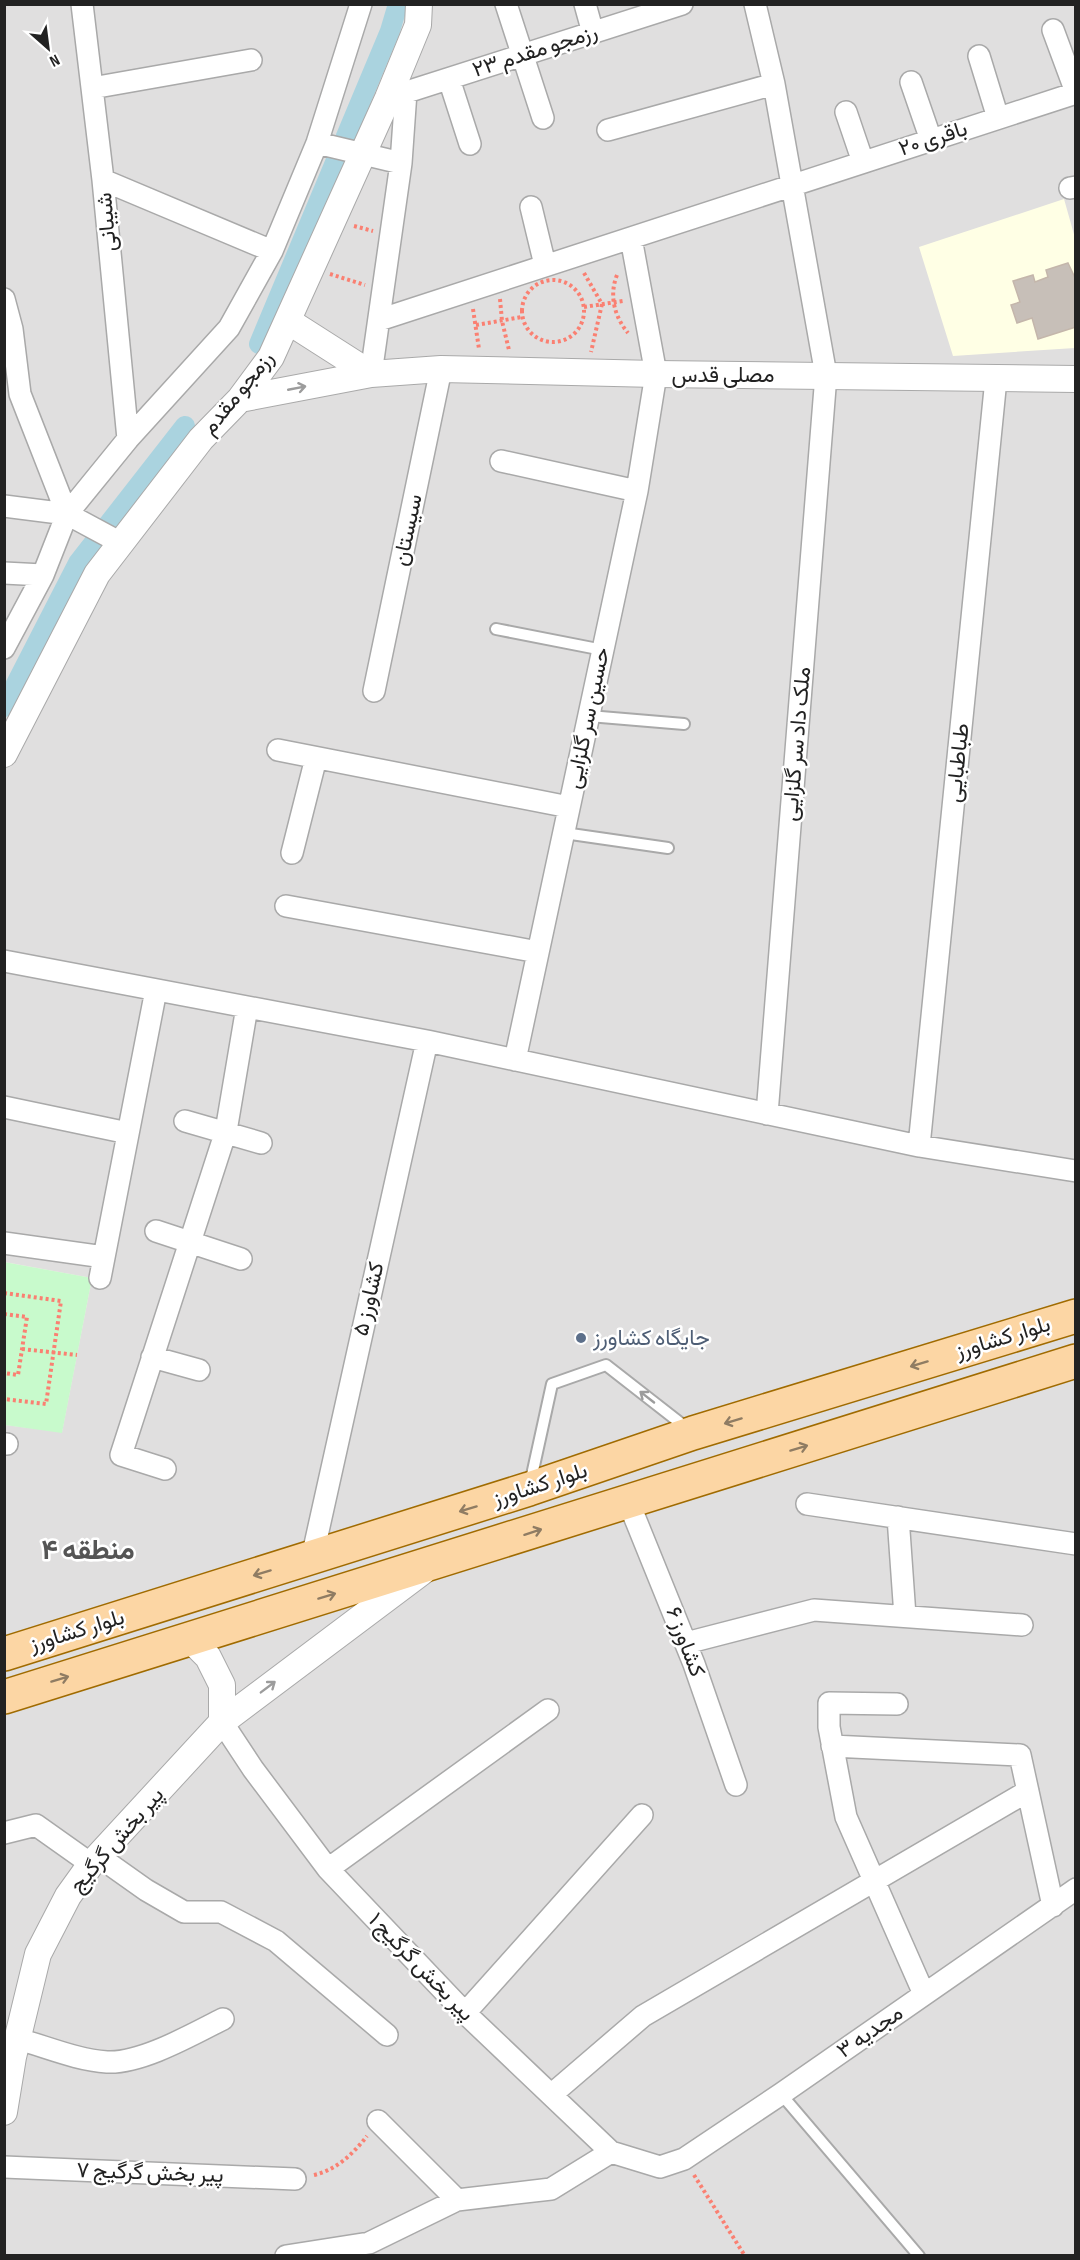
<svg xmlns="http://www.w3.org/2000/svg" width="1080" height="2260" viewBox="0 0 1080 2260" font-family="'Sofia Sans Condensed',Vazirmatn,sans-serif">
  <rect width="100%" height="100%" fill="#f2efe9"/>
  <path fill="#e0dfdf" d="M5,5h1070v2250l-1070,1v-831l57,7 30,-154 -87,-16z"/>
  <path fill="#ffffe5" d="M1064,199l11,39v110l-122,8 -34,-109z"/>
  <path fill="#c8facc" d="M4,1262l88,16 -30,155 -57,-8z"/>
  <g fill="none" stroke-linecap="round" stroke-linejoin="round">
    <path stroke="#aad3df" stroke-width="20" d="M259,344l131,-313 8,-27
      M4,707l74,-144 107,-137"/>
  </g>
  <path fill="#c7bfb8" stroke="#c4b6ab" stroke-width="1.5" d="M1068,263l8,17v47l-38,12 -6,-21 -15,5 -6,-18 9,-3 -7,-21 20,-6 2,7 13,-5 -2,-7z"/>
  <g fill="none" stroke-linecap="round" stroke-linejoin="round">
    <defs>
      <path id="service" d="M496,629l107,21
        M589,716l95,8
        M564,833l104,15
        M530,1484l22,-100 54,-19 82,64
        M781,2094l138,162"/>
      <path id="minor" d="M82,4l21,176 25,259
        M506,4l37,114
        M585,4l8,29
        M755,4l19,80 52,291 -59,739
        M1053,30l23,62
        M979,56l19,62
        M449,79l21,65
        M911,82l20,58
        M92,88l159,-28
        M388,98l294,-94
        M846,112l17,50
        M608,130l166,-46
        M317,143l84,20
        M103,180l169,71
        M1070,188l6,-1
        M531,207l14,58
        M4,299l8,30 8,65 47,120
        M379,320l697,-227
        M371,374l30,-211 5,-71
        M501,461l136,30
        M4,506l63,8 54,29
        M4,573l39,2
        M4,648l39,-73 24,-61 61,-75 101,-111 43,-77 45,-108 44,-139
        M374,691l67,-322
        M278,750l291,57
        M292,853l24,-95
        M286,906l252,46
        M4,961l423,80 492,105 157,25
        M515,1060l122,-569 19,-117 -25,-136
        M4,1107l124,26
        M185,1121l76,22
        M919,1146l77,-767
        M156,1231l85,28
        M4,1243l100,14
        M100,1278l56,-288
        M152,1357l47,13
        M4,1444h3
        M165,1469l-44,-14 105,-324 21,-124
        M628,1501l66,163 42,121
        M807,1504l269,40
        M898,1517l7,99
        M312,1558l115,-517
        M686,1643l128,-33 208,15
        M897,1704l-68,-1v24l17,90 78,177
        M222,1722l31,47 75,100 137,144 146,139 49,15 24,-8 97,-65 295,-205
        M832,1746l188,9 33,151
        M4,1833l32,-8 55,39
        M98,1856l48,34 38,22h37l55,29 111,94
        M328,1869l220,-159
        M465,2013l177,-198
        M18,2039c29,8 59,21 89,23 34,2 86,-28 116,-43
        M551,2095l92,-79 385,-225
        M378,2121l79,79
        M4,2167l291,12
        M286,2256l83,-13 88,-43 94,-11 60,-37"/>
      <path id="tertiary" d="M288,321l83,53
        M240,399l131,-25 70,-5 215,5 420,5
        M4,754l93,-180 104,-135 39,-40 31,-42 117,-259 30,-73 1,-21
        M190,1639l18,18 14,28v37
        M4,2112l9,-55 25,-103 30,-58 23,-32 131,-142 201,-151"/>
      <path id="primary" d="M4,1654l525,-165 164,-56 383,-117
        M4,1697l1072,-336"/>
    </defs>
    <use href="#service" stroke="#a9a9a9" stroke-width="14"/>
    <use href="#minor" stroke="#a9a9a9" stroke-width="24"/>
    <use href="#tertiary" stroke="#a9a9a9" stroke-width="28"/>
    <use href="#primary" stroke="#a06b00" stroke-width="36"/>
    <path stroke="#fa8072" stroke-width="4" stroke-dasharray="3 3" stroke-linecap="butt" d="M354,226l19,5
      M584,273l18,31 -11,48
      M330,274l35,11
      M617,275c-8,20 -3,41 11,58
      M522 311a31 31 0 1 1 62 0a31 31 0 1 1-62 0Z
      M500,299l2,22 7,29
      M584,307l39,-6
      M473,309l6,40
      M476,325l46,-8
      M4,1293l57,8 -15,103 -42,-5
      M4,1314l23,3 -9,58 -14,-2
      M22,1349l55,6
      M314,2175c22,-5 39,-21 53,-39
      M694,2175l51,81"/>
    <use href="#service" stroke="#fff" stroke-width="10"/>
    <use href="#minor" stroke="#fff" stroke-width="21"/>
    <use href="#tertiary" stroke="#fff" stroke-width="26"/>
    <use href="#primary" stroke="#fcd6a4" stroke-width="33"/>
  </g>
  <defs><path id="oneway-shaft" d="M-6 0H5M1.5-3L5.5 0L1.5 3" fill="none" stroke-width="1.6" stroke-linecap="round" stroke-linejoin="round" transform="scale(1.5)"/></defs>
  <g stroke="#9c9c9c">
    <use href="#oneway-shaft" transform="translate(297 388) rotate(-11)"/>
    <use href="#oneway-shaft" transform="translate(647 1397) rotate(-142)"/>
    <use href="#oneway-shaft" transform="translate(268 1687) rotate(-37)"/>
  </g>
  <g stroke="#8f7c63">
    <use href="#oneway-shaft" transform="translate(919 1364) rotate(163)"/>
    <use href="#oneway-shaft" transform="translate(733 1421) rotate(163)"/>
    <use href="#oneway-shaft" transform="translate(799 1448) rotate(-17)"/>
    <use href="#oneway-shaft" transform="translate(468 1509) rotate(163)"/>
    <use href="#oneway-shaft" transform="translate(533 1532) rotate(-18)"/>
    <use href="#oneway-shaft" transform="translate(262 1573) rotate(163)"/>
    <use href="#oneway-shaft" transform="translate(327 1596) rotate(-17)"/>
    <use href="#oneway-shaft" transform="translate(60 1679) rotate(-17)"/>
  </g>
  <circle fill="#5c6f8a" stroke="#fff" stroke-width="2" cx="581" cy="1338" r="6"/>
  <g text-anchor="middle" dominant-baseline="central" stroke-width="5" stroke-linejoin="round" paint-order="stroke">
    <g font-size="22" fill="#222" stroke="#fff">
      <text transform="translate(535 51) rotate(-18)">رزمجو مقدم ۲۳</text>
      <text transform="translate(933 139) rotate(-18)">باقری ۲۰</text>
      <text transform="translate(107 222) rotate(-95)">شیبانی</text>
      <text x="723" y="375">مصلی قدس</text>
      <text transform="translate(238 393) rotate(-51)">رزمجو مقدم</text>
      <text transform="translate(408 530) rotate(-78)">سیستان</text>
      <text transform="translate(588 718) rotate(-78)">حسین سر گلزایی</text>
      <text transform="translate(797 744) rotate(-85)">ملک داد سر گلزایی</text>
      <text transform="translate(958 763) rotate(-84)">طباطبایی</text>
      <text transform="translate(369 1299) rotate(-77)">کشاورز ۵</text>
      <text transform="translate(1003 1338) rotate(-17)">بلوار کشاورز</text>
      <text transform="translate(540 1485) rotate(-18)">بلوار کشاورز</text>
      <text transform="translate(77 1631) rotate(-17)">بلوار کشاورز</text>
      <text transform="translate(685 1642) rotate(69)">کشاورز ۶</text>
      <text transform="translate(117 1840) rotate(-49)">پیر بخش گرگیج</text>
      <text transform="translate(421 1967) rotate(46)">پیر بخش گرگیج ۱</text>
      <text transform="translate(870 2032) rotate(-35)">مجدیه ۳</text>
      <text transform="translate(150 2173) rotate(2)">پیر بخش گرگیج ۷</text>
    </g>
    <g font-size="22" fill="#4e5e75" stroke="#fff" text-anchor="start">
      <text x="593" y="1338">جایگاه کشاورز</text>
    </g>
    <g font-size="28" font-weight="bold" fill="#555" stroke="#fff">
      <text x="88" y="1550">منطقه ۴</text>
    </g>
  </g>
  <rect width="1080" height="2260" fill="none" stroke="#222222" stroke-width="12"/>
  <g transform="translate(48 48) rotate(152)" stroke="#ffffff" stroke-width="4.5" paint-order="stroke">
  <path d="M0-4.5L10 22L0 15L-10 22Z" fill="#222222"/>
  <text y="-9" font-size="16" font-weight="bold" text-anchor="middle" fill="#222222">N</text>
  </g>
</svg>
